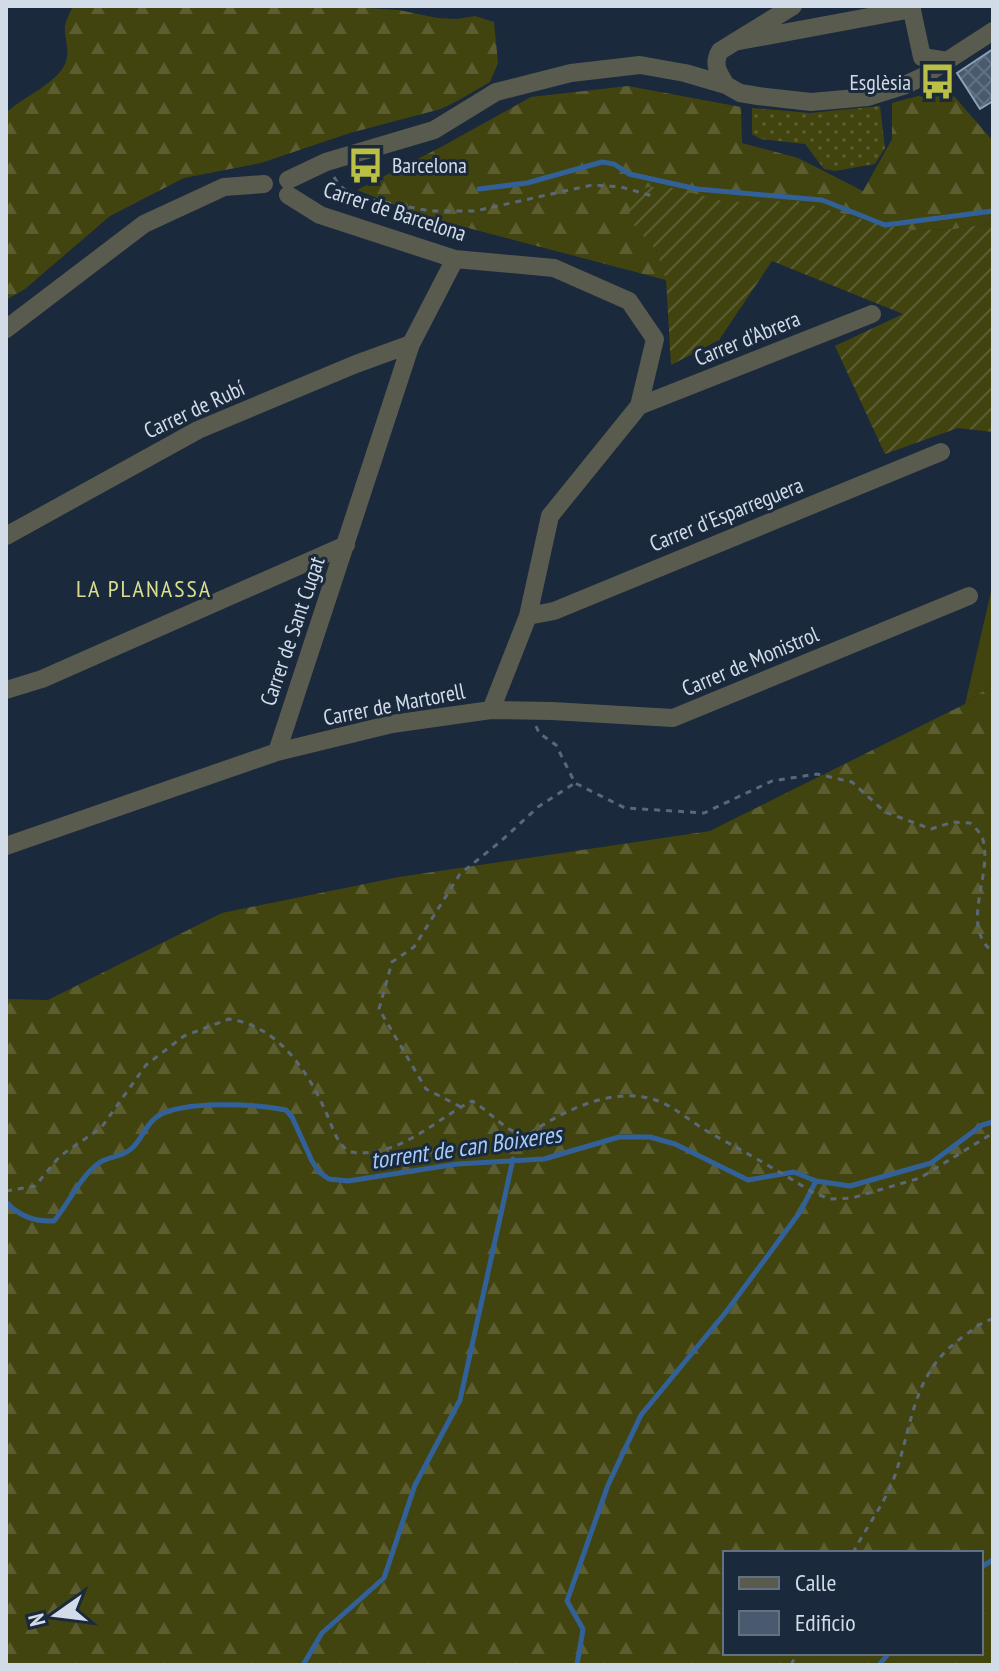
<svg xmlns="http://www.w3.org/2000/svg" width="999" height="1671" viewBox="0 0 999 1671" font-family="'PT Sans Narrow',sans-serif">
  <defs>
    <pattern id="forest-firs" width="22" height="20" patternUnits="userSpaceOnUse" patternTransform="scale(2)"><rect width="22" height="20" fill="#42440f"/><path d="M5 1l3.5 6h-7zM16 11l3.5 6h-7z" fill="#5c5e32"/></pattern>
    <pattern id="park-dots" width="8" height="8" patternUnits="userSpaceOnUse" patternTransform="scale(2)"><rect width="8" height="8" fill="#42440f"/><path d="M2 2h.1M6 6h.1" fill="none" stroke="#5c5e32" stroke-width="1.8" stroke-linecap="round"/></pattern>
    <pattern id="garden-furrows" width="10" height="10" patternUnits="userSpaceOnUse" patternTransform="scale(2)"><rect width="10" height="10" fill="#42440f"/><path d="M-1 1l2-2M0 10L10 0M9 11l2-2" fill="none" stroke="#5c5e32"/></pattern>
    <pattern id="building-cross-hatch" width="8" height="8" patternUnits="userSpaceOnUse" patternTransform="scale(2)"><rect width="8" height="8" fill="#495a6f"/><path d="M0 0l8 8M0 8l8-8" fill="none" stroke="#627184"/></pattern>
  </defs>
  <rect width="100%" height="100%" fill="#1a293c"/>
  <path fill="#42440f" d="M993,583v101l-28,20z"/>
  <path fill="url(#forest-firs)" fill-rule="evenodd" d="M79,6h257l63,4 38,8 20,1 18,-3 19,6 4,41 -8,19 -33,19 -16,8 -91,24 -89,30 -77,15 -74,38 -85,73 -19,11v-187c15,-15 50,-29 59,-49 6,-13 -1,-25 0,-38 1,-6 5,-13 7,-18z
    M628,86l113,21 1,36 56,15 65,33 29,-52v-36l55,-15 46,53v82l-38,6 -43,1 -37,-7 -77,-22 -61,2 -23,-2 -45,-14 -20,54 7,9 10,30 -243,-64 -66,-26 86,-44 88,-49z
    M993,684v981h-987v-666l42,1 174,-87 177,-36 311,-46 255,-127zM725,1553h256v100h-256z"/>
  <path fill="url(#park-dots)" d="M880,106l5,42 -10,16 -40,7 -11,-2 -19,-25 -45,-5 -8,-5v-26l58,5z"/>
  <path fill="url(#garden-furrows)" d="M648,187h21l57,15 72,-1 77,22 37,7 43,-1 38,-6v209l-35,-4 -73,26 -50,-108 68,-32 -131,-53 -53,79 -48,25 -5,-85 -10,-30 -25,-28 -2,-10 8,-22z"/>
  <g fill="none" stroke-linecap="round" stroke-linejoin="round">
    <path stroke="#32619a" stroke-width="5" d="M479,189l48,-6 75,-21 12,2 15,10 68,15 125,11 63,25 108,-14
      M6,1202c13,14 29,20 48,19 15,-18 25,-43 45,-58 9,-7 22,-5 32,-14 11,-9 15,-26 27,-33 26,-16 98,-12 128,-6l6,7 20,44 7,11 10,7 19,2 109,-17 87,-5 75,-22h31l25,7 73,36 46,-8 22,9 34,5 81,-23 51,-38 11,-3
      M981,1567l12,-7
      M303,1665l19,-32 62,-55 31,-93 45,-85 53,-241
      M577,1665l6,-36 -16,-28 41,-116 33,-70 85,-103 74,-100 16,-31
      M879,1665l10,-12"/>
  </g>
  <path fill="url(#building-cross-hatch)" stroke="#8ea1b9" stroke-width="2" d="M993,49v52l-13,8 -23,-36z"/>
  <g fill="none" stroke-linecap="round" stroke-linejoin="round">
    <path stroke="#5b6879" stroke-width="3" stroke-dasharray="6 6" stroke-linecap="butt" d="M334,177l5,8 14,11 77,15h45l117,-26 29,2 35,10
      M536,726l3,7 17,12 19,38 50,25 79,5 68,-32 45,-7 35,8 33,30 46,17 22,-7 17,1c4,4 10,9 12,14 13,35 -24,88 11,115
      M461,1107l-35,-18 -47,-80 13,-47 22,-15 46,-73 41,-33 37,-34 37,-24
      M6,1191l29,-5 25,-30 41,-28 45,-63 38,-29 45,-17c48,7 77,49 96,91 7,14 10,33 25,42 48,7 83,-31 122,-51 18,10 33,31 54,35 39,-27 97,-56 143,-30 14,8 27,19 41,27 35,19 69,38 102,59l18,7 22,-1 68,-20 73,-45
      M853,1553c13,-26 31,-48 41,-75 20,-56 17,-107 73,-144 8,-6 16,-13 26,-15
      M791,1665l6,-12"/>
    <path stroke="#5a5b4f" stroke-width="18" d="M911,6l11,51 26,4
      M734,42l178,-33
      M726,85c-7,-11 -14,-21 -6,-34l73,-45
      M288,180l38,-18 108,-32 62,-38 75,-19 69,-8 45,8 41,12 14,8 18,3 53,6 57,-5 35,-11 19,-9 71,-46
      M288,195l32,20 135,44 99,9 75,33 26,38 -16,67 -89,110 -22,100 -37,94
      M6,329l138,-105 80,-37 40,-3
      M639,406l233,-92
      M6,536l192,-106 158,-66 55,-20
      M528,616l26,-5 387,-159
      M6,690l36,-11 304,-134
      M277,752l115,-28 99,-14 61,1 121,7 296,-122
      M6,846l271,-94 134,-408 44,-85"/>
  </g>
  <defs>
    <symbol id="bus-bare" viewBox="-9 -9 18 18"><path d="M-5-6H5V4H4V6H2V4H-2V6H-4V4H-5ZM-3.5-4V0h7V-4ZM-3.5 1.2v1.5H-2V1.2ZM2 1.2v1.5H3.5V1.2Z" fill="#bbc045" stroke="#1a293c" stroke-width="2.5" paint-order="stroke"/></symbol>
  </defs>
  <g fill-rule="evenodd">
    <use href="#bus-bare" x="912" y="56" width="51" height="51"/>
    <use href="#bus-bare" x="340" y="140" width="51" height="51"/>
  </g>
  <g text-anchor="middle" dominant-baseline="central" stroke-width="6" stroke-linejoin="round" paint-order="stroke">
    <g font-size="22" fill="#d2dce9" stroke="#1a293c" text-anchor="end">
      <text x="911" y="82">Esglèsia</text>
      <text x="392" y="165" text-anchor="start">Barcelona</text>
    </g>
    <g font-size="22" fill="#d2dce9" stroke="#1a293c">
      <text transform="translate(395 211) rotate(18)">Carrer de Barcelona</text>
      <text transform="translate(747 338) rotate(-22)">Carrer d'Abrera</text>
      <text transform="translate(194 409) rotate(-25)">Carrer de Rubí</text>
      <text transform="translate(726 514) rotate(-22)">Carrer d'Esparreguera</text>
      <text transform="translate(292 631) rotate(-71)">Carrer de Sant Cugat</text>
      <text transform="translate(750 661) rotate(-23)">Carrer de Monistrol</text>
      <text transform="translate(394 704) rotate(-11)">Carrer de Martorell</text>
    </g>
    <g font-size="24" letter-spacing="2" fill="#d9de90" stroke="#1a293c">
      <text x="144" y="588">LA PLANASSA</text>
    </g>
    <g font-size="24" font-style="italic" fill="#a6ccfe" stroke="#1a293c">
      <text transform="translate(466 1147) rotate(-8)">torrent de can Boixeres</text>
    </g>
  </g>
  <rect width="999" height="1671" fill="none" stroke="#d2dce9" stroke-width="16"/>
  <rect x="723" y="1551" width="260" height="104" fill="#1a293c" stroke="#647181" stroke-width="2"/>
  <rect x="739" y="1577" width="40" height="12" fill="#5a5b4f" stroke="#647181" stroke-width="2"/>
  <text x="795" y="1591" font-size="24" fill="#d2dce9">Calle</text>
  <rect x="739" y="1611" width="40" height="24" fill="#495a6f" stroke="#647181" stroke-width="2"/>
  <text x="795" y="1631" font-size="24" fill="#d2dce9">Edificio</text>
  <g transform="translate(56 1615) rotate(256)" stroke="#1a293c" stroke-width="6" paint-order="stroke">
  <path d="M0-6L14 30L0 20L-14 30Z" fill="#d2dce9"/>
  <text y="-12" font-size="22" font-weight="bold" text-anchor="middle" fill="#d2dce9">N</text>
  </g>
</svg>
